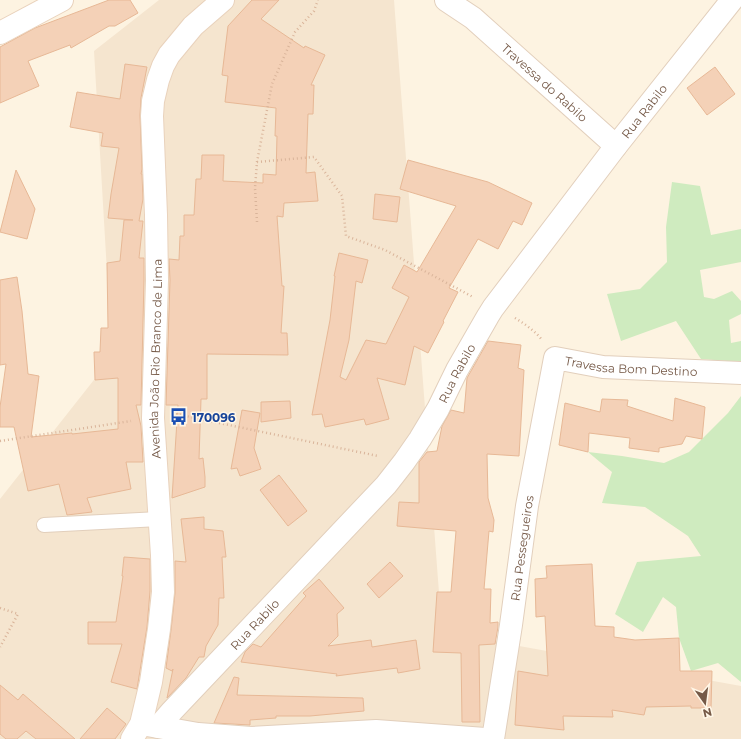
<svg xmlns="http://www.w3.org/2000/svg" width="741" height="739" viewBox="0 0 741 739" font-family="Montserrat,sans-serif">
  <rect width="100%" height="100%" fill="#fdf3e1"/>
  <path fill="#f5e5cf" d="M159,0h235l48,632 299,54v53h-741v-240l112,-142 -18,-306z"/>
  <path fill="#cfebbf" d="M672,182l28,4 11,49 30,-6v33l-41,8 4,27 10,2 18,-8 9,10v13l-12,6 2,23 10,-2v21l-40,-3 -25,-38 -55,20 -14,-47 33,-5 27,-27 -1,-35z
    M741,396v286l-23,-19 -27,8 -12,-33 -3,-31 -13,-10 -20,35 -28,-18 22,-52 64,-6 -13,-20 -43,-29 -43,-4 10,-31 -24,-20 34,4 42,7 25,-11 39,-39z"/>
  <path fill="#f4d1b7" stroke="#e7b896" d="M109,0h21l8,13 -23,13h-6l-38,22 -1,-3 -42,16 11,25 -39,17v-56l35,-19z
    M252,0h27l-18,19 43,29 1,-2 20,9 -14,30h3l-1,29h-5l-2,59 9,-1 3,29 -34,2 -1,14 -6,-1 5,70h2l-3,47h6l1,22 -81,-1v45h-6l-2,60 4,-1 2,19v10l-33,11 6,-93h-12l4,-125 -1,-21 10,1 1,-24h4v-21h10l2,-36h5l1,-24h22l-1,26 40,2v-9l13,1 1,-39h-2l1,-28 -51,-6 3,-26 -6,-1 6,-49z
    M125,64l22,3 -6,31 -1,17 2,54 -1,5h1l1,25 -4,22h4l-4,37h5v22l-3,125h-5l5,21 2,36h-17l5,27 -44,9 5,14 -25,3 -8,-31 -31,7 -14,-64h-14v-20l6,-43 -6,1v-85l17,-3 5,34 6,63 11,2 -8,61 41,-4v1l46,-5v-51l-23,2 -1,-28h6l1,-24h7l-1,-65 13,-2 4,-41h9l-25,-2 3,-24 8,-46 -18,-2 2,-13 -33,-6 7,-35 43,7z
    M715,67l20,27 -28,21 -20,-27z
    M408,160l80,22 44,21 -10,22 -9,-4 -15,28 -20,-10 -29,49 9,4 -15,29 1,1 -16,31 -14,-7 -9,39 -28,-7 12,41 -23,6 -2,-6 -39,8 -3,-13 -10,1 18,-95 5,-44h-1l5,-23 29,7 -6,23 -6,-2 -7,59 -9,37 6,3 20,-40 20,4 23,-47 -17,-9 12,-23 13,7 39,-66 -56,-17z
    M16,170l19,39 -8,30 -27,-7z
    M375,194l25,3 -3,25 -24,-3z
    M488,341l33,4 -3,23 6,2 -5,86 -32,-2 1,44 6,22 -1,12 -4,-1 -5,58h7l-1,34 8,-1v5l-3,17 -16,1 1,77h-18l-1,-69 -28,-1 4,-60h14l5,-61 -59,-5 2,-24 20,1v-41l8,-10 10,-1 5,-25 9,-16 13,3 3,-35z
    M675,398l30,9 -3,32 -16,-3 -4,8 -23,4v4l-30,-4 1,-10 -41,-5 -1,19 -29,-7 6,-42 35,9 2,-13 26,1 -1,6 46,15z
    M290,401l1,17 -30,4v-20z
    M242,410l18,3 -6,35 7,21 -21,7 -3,-8 -6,1z
    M279,475l28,36 -19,15 -28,-36z
    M204,517v12l19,2 3,26h-4l2,41h-5l-1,27 -12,21 -2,11h-5l-13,21 -19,20 6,-29 -1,2 -6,-3 5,-38 4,-37v-32l11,1 -5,-43z
    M124,557l26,2v32l-3,36 -10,62 -26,-7 11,-38h-34v-22h28l7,-46h-1z
    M390,562l13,14 -24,22 -12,-14z
    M592,564l3,62 19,1v10l21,3 44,-2 1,33h32l-1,37h-20v-2l-45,1 -2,8 -32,-5 1,7 -50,-1 1,14 -49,-5 3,-54 30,5 -3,-60 -9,1 -1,-38 12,-1 -1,-12z
    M319,579l25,29 -7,6 1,22 -10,10 43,-6 1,7 44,-7 4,29 -22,4 -1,-5 -61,8 1,-2 -96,-12 4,-10 8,-8 8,3 45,-51 -3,-3z
    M234,677l5,1 -2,17 126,3 1,13 -54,5h-34v2l-26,2v5l-36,-2z
    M0,685l18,15 5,-6 52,45h-39l-10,-8 -9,8h-11l-6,-5z
    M107,708l19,16 -11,15h-35z"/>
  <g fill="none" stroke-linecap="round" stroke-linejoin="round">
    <defs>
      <path id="lane" d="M44,525l115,-6"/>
      <g id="street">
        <path id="s1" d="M446,0l27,18 143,128"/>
        <path d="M147,725l51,9 53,4 125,-7 109,8"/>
        <path id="s2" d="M158,727l14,-16 214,-226 18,-23 16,-23 18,-30 19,-39 31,-54 5,-8 123,-162 116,-146"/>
        <path id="s3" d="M493,739l18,-114 16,-119 28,-148 48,9 138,6"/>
      </g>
      <g id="secondary">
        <path d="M0,33l62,-33"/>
        <path id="s4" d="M132,739l9,-15 10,-42 8,-53 4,-37 -1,-37 -9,-137 4,-138 -1,-65 -4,-99 1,-15 5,-21 5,-14 6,-11 24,-29 30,-26"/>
      </g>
    </defs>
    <use href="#lane" stroke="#e2cfbc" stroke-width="16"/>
    <use href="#street" stroke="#e2cfbc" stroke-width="24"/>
    <use href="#secondary" stroke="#e9d2bc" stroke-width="24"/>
    <path stroke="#d9b49a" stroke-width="2.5" stroke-dasharray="1 3" stroke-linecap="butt" d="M257,162l57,-5 28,39 4,40 39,14 88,47
      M257,222l-2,-34 2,-26 15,-78 23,-52 19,-21 4,-11
      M515,318c10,6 20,13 27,22
      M176,414l202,42
      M0,441l131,-20
      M0,608l18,6 -18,33"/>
    <use href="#lane" stroke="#fff" stroke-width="14"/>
    <use href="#street" stroke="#fff" stroke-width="22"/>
    <use href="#secondary" stroke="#fff" stroke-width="22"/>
  </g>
  <defs>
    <symbol id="bus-bare" viewBox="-9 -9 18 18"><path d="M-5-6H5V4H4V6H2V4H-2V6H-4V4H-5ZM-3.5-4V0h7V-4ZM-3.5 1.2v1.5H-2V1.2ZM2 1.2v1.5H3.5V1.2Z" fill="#1a4fb4" stroke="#fff7e8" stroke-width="2.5" paint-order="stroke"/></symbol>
  </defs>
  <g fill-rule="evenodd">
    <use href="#bus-bare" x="166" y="404" width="25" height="25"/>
  </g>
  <g text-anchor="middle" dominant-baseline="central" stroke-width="3" stroke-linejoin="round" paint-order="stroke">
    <g font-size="12" fill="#755947" stroke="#fff7e8">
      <text stroke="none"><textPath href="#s1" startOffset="129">Travessa do Rabilo</textPath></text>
      <text stroke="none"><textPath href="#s2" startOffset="788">Rua Rabilo</textPath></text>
      <text stroke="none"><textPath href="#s4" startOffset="385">Avenida João Rio Branco de Lima</textPath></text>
      <text stroke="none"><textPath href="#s3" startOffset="463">Travessa Bom Destino</textPath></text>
      <text stroke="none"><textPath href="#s2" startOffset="465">Rua Rabilo</textPath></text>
      <text stroke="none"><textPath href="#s3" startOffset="193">Rua Pessegueiros</textPath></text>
      <text stroke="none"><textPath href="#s2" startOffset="141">Rua Rabilo</textPath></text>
    </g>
    <g font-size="12" font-weight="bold" fill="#164399" stroke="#fff7e8" text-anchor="start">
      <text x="192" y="417">170096</text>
    </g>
  </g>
  <g transform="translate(705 703) rotate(166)" stroke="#fff7e8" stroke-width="3" paint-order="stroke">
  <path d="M0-3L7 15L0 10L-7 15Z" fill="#755947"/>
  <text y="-6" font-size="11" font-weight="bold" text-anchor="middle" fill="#755947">N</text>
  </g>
</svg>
